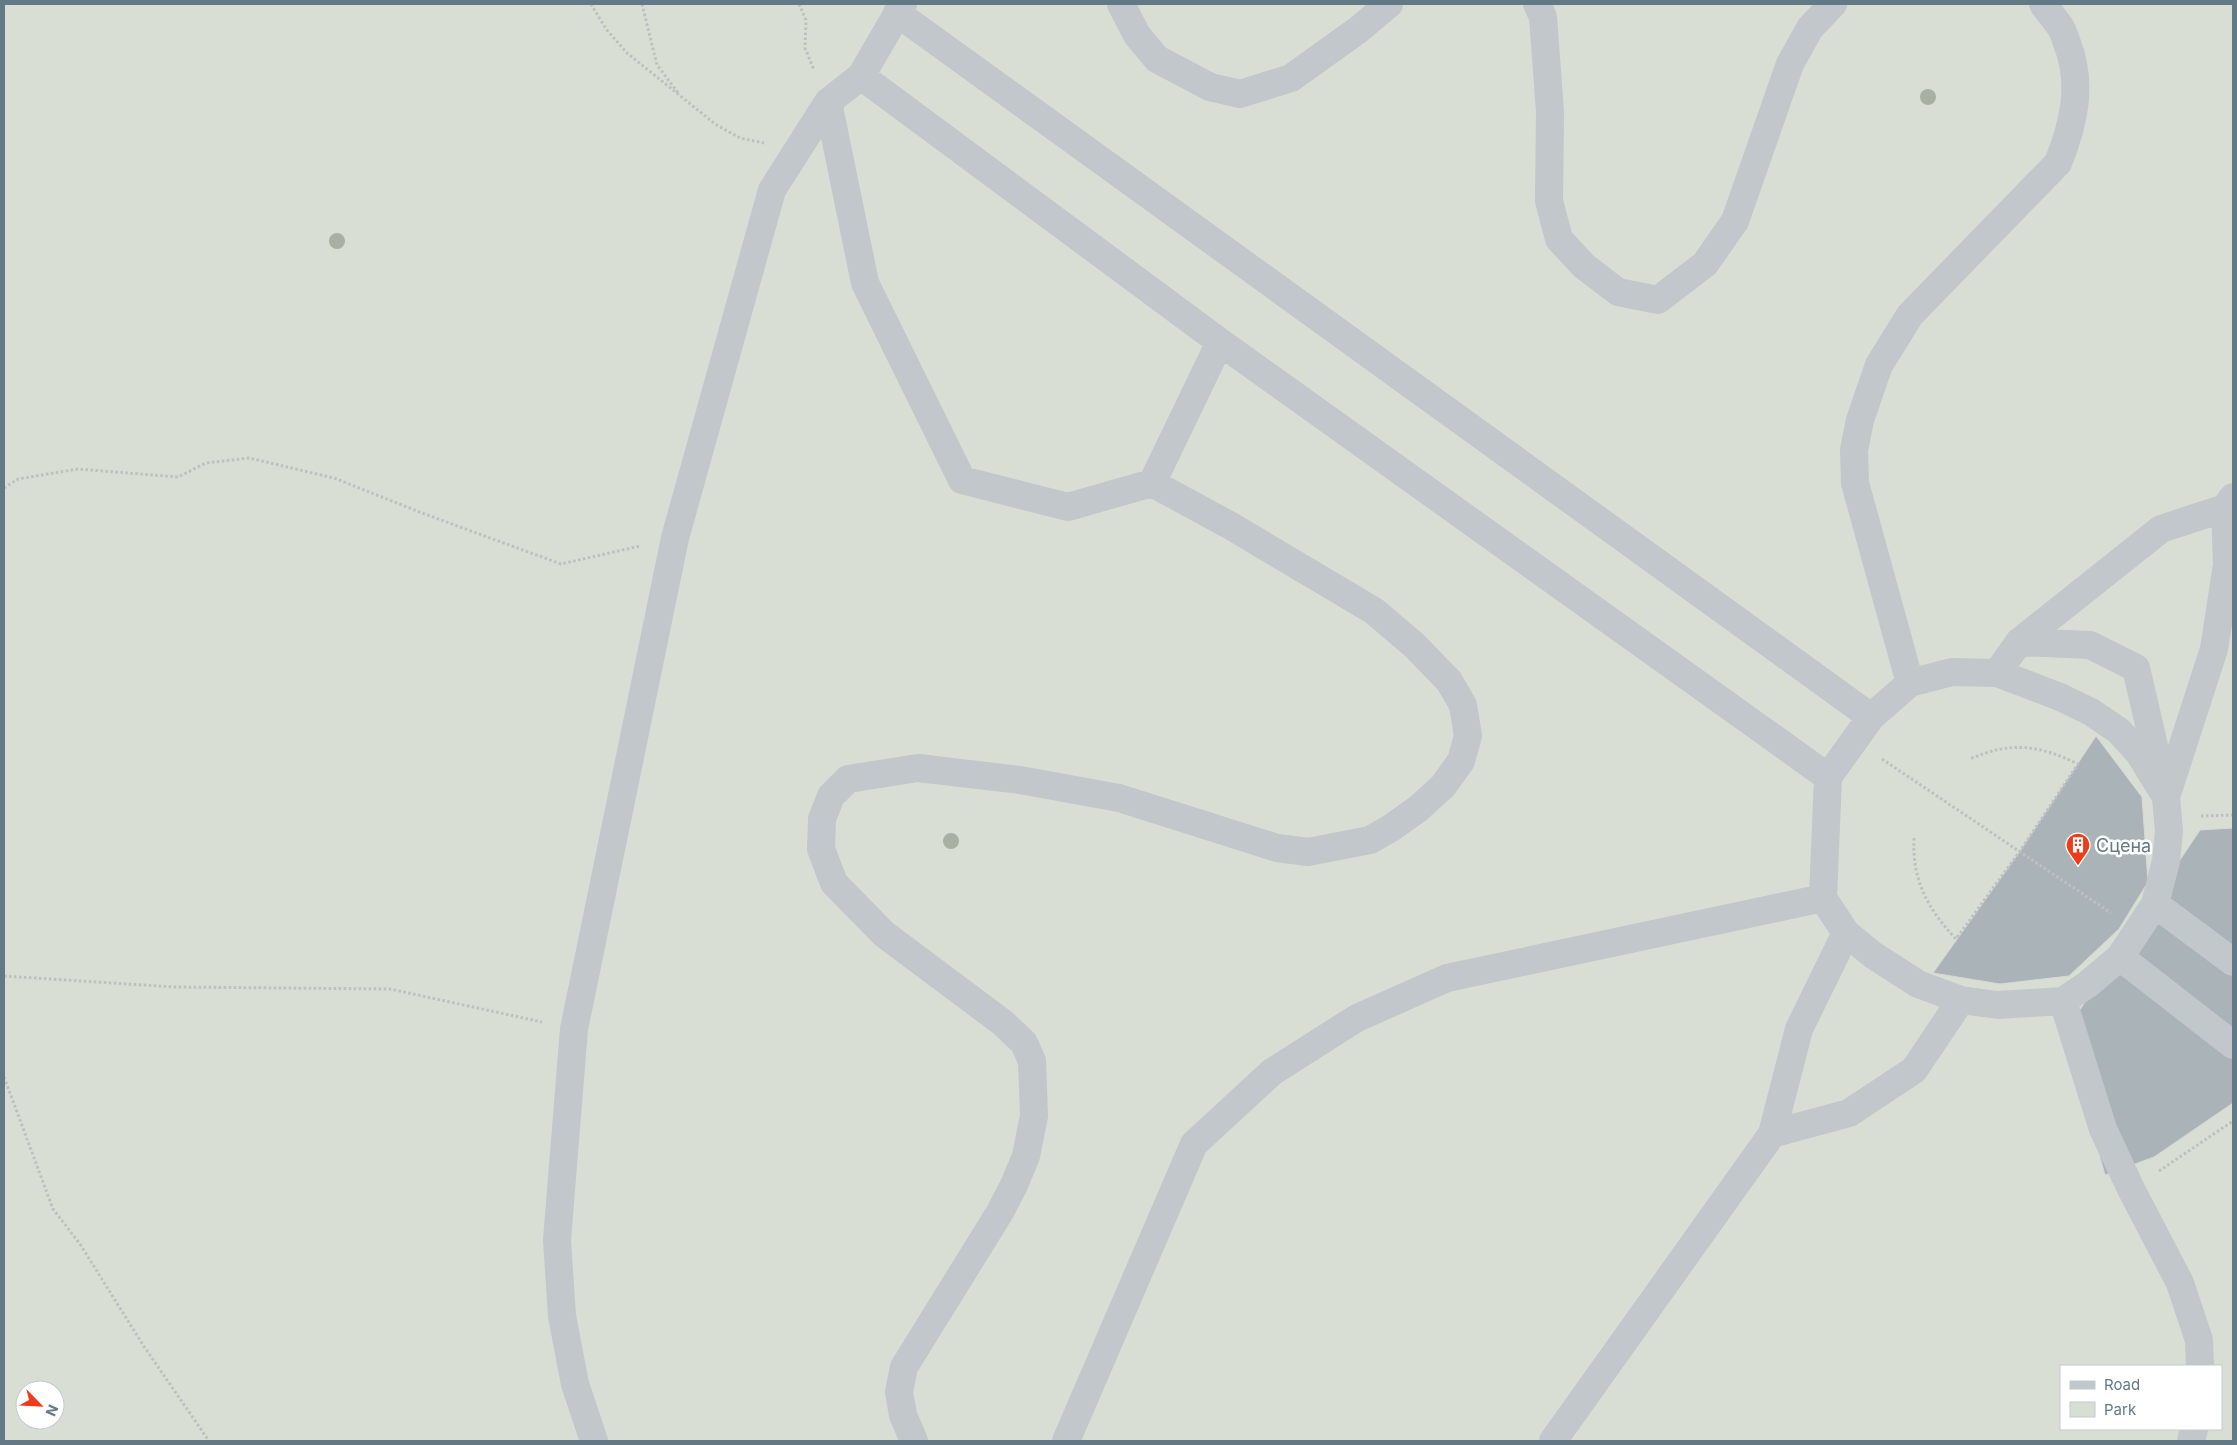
<svg xmlns="http://www.w3.org/2000/svg" width="2237" height="1445" viewBox="0 0 2237 1445" font-family="Inter,sans-serif">
  <rect width="100%" height="100%" fill="#f6f6f3"/>
  <path fill="#d8ded3" fill-rule="evenodd" d="M4,4h2229v1437h-2229zM2061,1366h160v63h-160zM25,1390h30v30h-30z"/>
  <path fill="#aab4b8" stroke="#d8d8d5" d="M2096,736l46,61 6,85 -29,47 -50,47 -69,8 -67,-11 87,-122z
    M2233,828v275l-79,54 -49,18 -40,-143 135,-202z"/>
  <g fill="none" stroke-linecap="round" stroke-linejoin="round">
    <path stroke="#bdc0c2" stroke-width="3" stroke-dasharray="2.5 2.5" stroke-linecap="butt" d="M591,4l15,25 21,24 56,45 32,26 25,14 24,5
      M642,4l15,61 22,29
      M799,4l7,16 -1,28 9,22
      M4,488l14,-9 60,-10 100,8 28,-14 43,-5 85,20 88,35 139,51 79,-18
      M1882,759l229,154
      M2201,816l32,-1
      M1914,838c-2,43 14,71 42,101l64,-88 58,-87c-39,-19 -67,-23 -108,-5
      M4,976l170,11 216,2 152,33
      M4,1077l49,132 27,35 63,101 66,96
      M2159,1171l74,-50"/>
    <path stroke="#c1c7ca" stroke-width="28" d="M1121,4l16,31 20,24 53,28 30,7 51,-16 67,-48 31,-26
      M1537,4l6,13 7,95 -1,89 10,38 25,27 34,26 40,8 47,-36 30,-43 55,-157 20,-36 23,-24
      M897,13l974,704
      M861,76l359,266 608,435
      M828,102l37,181 97,197 106,27 84,-24 79,43 143,85 40,34 35,36 14,24 5,31 -7,25 -18,25 -24,22 -28,20 -21,12 -62,12 -31,-4 -158,-50 -99,-18 -102,-12 -70,11 -17,17 -9,23 -1,30 13,34 50,51 119,89 21,20 8,18 2,55 -8,40 -12,29 -14,27 -96,155 -5,25 4,23 11,26
      M1152,483l68,-141
      M2019,642l71,3 46,23 25,108
      M1952,672l45,1 63,24 31,15 28,19 20,22 27,44 3,34 -3,30 -11,43 -35,53 -32,27 -25,17 -65,4 -37,-5 -43,-16 -45,-29 -27,-22 -23,-35 5,-121 43,-60 39,-34z
      M1997,673l22,-31 142,-113 64,-21 8,-11
      M1910,683l-55,-200 -1,-33 6,-30 19,-55 31,-50 148,-152c16,-40 25,-79 9,-120 -2,-6 -4,-13 -8,-18 -5,-7 -11,-14 -16,-21
      M2166,797l48,-148 13,-84 -2,-57
      M2155,904l78,58
      M2120,957l113,88
      M2063,1001l40,128 28,60 49,94 19,57 1,26
      M1772,1134l77,-21 65,-43 47,-70
      M594,1441l-19,-57 -13,-68 -5,-76 17,-211 101,-491 97,-348 56,-88 33,-26 42,-72
      M1066,1441l128,-297 78,-72 85,-54 90,-40 376,-80
      M1553,1441l219,-307 27,-105 47,-96
      M2191,1441l3,-12"/>
  </g>
  <g fill="#a7b0a2">
    <circle cx="1928" cy="97" r="8"/>
    <circle cx="337" cy="241" r="8"/>
    <circle cx="951" cy="841" r="8"/>
  </g>
  <defs>
    <symbol id="building-pin" viewBox="-11 -11 22 30"><path d="M0 17L-7.5 6A9.5 9.5 0 1 1 7.5 6Z" fill="#ef3b1a" stroke="#fff"/><path d="M-4-6H4V6H1V3H-1V6H-4ZM-2.5-4.3h1.7v1.8h-1.7ZM.8-4.3h1.7v1.8H.8ZM-2.5-1h1.7V.8h-1.7ZM.8-1h1.7V.8H.8Z" fill="#fff"/></symbol>
  </defs>
  <g fill-rule="evenodd">
    <use href="#building-pin" x="2064" y="831" width="28" height="38"/>
  </g>
  <g text-anchor="middle" dominant-baseline="central" stroke-width="5" stroke-linejoin="round" paint-order="stroke">
    <g font-size="18" fill="#637986" stroke="#fff" text-anchor="start">
      <text x="2096" y="845">Сцена</text>
    </g>
  </g>
  <rect width="2237" height="1445" fill="none" stroke="#637986" stroke-width="10"/>
  <rect x="2060" y="1365" width="162" height="65" fill="#ffffff" stroke="#c1c9cf"/>
  <rect x="2070" y="1381" width="25" height="8" fill="#c1c7ca" stroke="#c1c9cf"/>
  <text x="2104" y="1390" font-size="15" fill="#637986">Road</text>
  <rect x="2070" y="1402" width="25" height="15" fill="#d8ded3" stroke="#c1c9cf"/>
  <text x="2104" y="1415" font-size="15" fill="#637986">Park</text>
  <g transform="translate(40 1405) rotate(114)"><circle r="24" fill="#ffffff" stroke="#c1c9cf"/>
  <path d="M0-4L9 19L0 12L-9 19Z" fill="#ef3b1a"/>
  <text y="-8" font-size="14" font-weight="bold" text-anchor="middle" fill="#637986">N</text>
  </g>
</svg>
